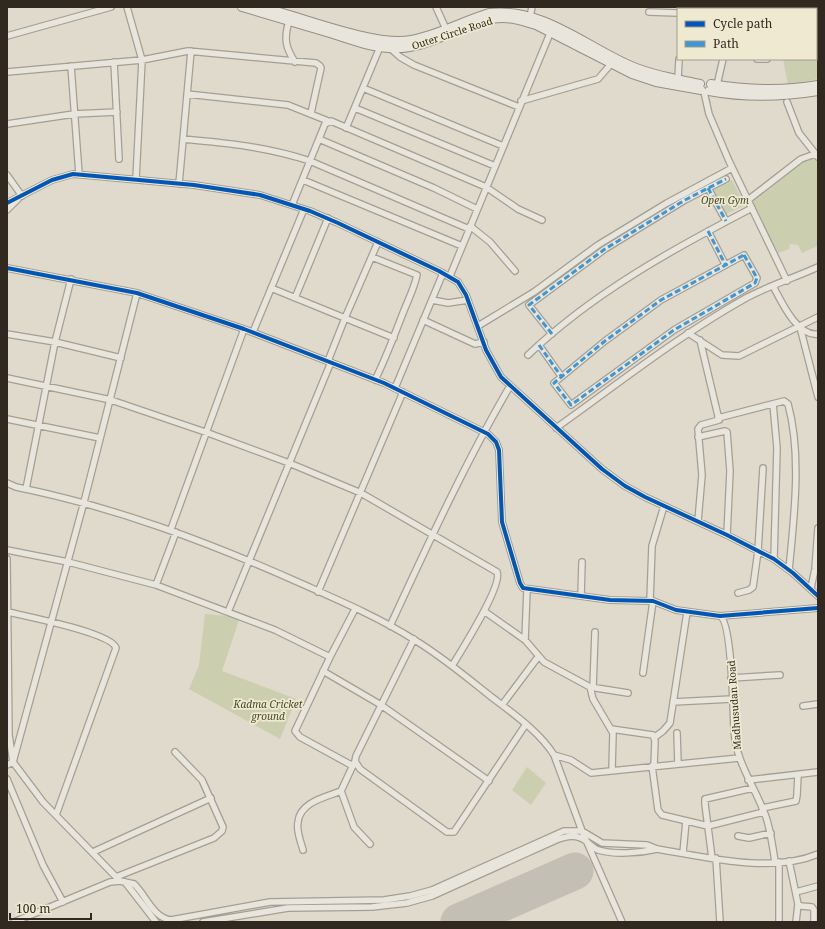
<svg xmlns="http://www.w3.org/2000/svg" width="825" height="929" viewBox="0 0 825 929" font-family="'Noto Serif',serif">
  <rect width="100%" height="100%" fill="#dfdacb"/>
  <path fill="#ccceb0" d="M778,7h40v72l-30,6 -5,-26h33v-50h-39z
    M808,155l6,2 4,4v85l-16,7 -4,-8 -8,-1 -1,5 -11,4 -28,-53z
    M732,180l13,25 -25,12 -14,-23z
    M205,614l35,3 -18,54 74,28 -16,40 -91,-50 10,-24z
    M527,767l19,16 -15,22 -19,-15z"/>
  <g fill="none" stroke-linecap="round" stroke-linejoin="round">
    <path stroke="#c4bfb4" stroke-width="37" d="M459,922l116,-51"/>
    <defs>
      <path id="minor" d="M127,7l15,53 -6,119
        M436,7l10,22
        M747,7v2
        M771,7v2
        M683,9v-2
        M649,12l29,1
        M530,17l2,-10
        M289,21c-5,17 -4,26 6,41
        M7,36l104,-29
        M389,47l11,10 14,8 105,42
        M757,59h10
        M114,62l5,97
        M71,66l8,108
        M7,72l135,-12 46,-9 128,12 4,3 1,2 -10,45
        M678,79l1,-20
        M717,85l6,-26
        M363,88l140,58
        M704,92l5,22 20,47 58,120
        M187,94l101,11 40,16
        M521,101l77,-22 13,-15
        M787,102l12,31 19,24
        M355,108l140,58
        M7,124l67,-10 43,-2
        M346,128l34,-81
        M183,139c44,4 85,8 127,22l159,68
        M319,139l115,49 43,21
        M7,175l15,21
        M303,180l159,66
        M179,184l12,-133
        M708,188l18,33
        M748,200l53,-41 14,-5
        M7,203l45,-23 21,-6 121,11 66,10 50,16 28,12 101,48 19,11 8,13 20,55 15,27 101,92 23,17 20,11 82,38 47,24 19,14 25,23
        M292,205l33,-81 6,-3 155,66 32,22 24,11
        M7,210l11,-11
        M470,226l20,16 25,29
        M708,231l17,33
        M744,255l13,23 -2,5 -81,47 -103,75 -17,-22 51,-42 56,-41z
        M372,257l45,18c-3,14 -9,25 -14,38 -9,23 -17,45 -28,67
        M7,268l130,25 107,36 140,54 104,51 8,8 3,8 3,72 18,61 3,5 87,12 43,1 23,9 44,6 98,-8
        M450,276l101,-245
        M773,286c8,15 24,51 45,48
        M271,288l123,50
        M295,298l33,-80
        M432,300l16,3 20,-3
        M423,320l52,24 9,-2
        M478,326l56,-34 64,-47 69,-42 65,-35
        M800,327l18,70
        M253,332l51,-123
        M688,333l34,22 17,1 79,-39
        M7,334l48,8 66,16
        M552,334l-23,-29 76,-56 80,-49 41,-21
        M539,345l22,31
        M528,355c65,-62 145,-106 224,-147
        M328,361l17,-43 33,-76
        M7,378l104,22 97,33 81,30 72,30 136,79c6,13 -36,79 -45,94
        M395,388l48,-115
        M773,404l4,44 -3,111
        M718,418l66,-17 4,3c14,51 6,113 1,166
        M7,419l93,19
        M556,428c62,-44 122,-92 190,-130 22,-12 48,-20 72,-31
        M698,437l27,-6 2,1 3,39 -3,64
        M7,483l9,4c99,20 192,55 284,96 38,17 78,34 113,56 27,16 52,37 76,56 23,18 50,36 65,60l28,76 40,91
        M26,489l29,-147 16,-63
        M698,521l4,-46 -4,-46 3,-4 18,-5 -19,-80
        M171,529l73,-200
        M7,550l61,12 88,23 119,45 55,27
        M7,559l2,176 4,27 30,40 77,79
        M156,585l20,-53
        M811,588l4,-19 3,-41
        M318,592l85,-200
        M738,593l11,-3 4,-3 5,-36 5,-83
        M581,596l1,-34
        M650,601l2,-55 12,-40
        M484,611l41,29 19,22 46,25 3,12 20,34 -1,37
        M8,612c17,4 104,21 108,36l-60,167
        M228,612l103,-250
        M720,616c12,6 13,96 14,113 1,34 23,60 33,91 4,14 6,28 8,42
        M390,626c38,-82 75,-163 120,-240
        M414,639l-58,117 -1,5 5,8 87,63h7l72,-108
        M525,640l2,-50
        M323,671l58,34 108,76
        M643,673l10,-72
        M731,678l49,-3
        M590,687l38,6
        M593,688l2,-56
        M673,702l59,-3
        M502,705l36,-48
        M803,706l15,-2
        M611,729l42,6 2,6 -1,25
        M677,733l1,31
        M655,737l8,-6 7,-8 17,-111
        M554,755l17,5 20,13 148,-15
        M7,765l6,-3 71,-260 53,-209
        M353,766l-53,-29 -5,-6 35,-74 25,-48
        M652,766l6,44 4,5 46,11 56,-14
        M7,779l36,86 20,37
        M748,780l70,-8
        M341,791l13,36 16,17
        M762,808l34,-7 1,-6 1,-20
        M738,836l11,2 22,-5
        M303,850c-2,-8 -7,-19 -5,-28 2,-20 28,-25 43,-31l13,-28
        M93,852l118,-54
        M683,853l3,-32
        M712,858l-7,-54v-5l48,-11
        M716,858l4,64
        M789,861l9,43 3,2 11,1 2,3v12
        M116,877l98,-39 8,-7 1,-4 -21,-47 -27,-28
        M125,882l31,40
        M796,892l22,-6
        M14,922l96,-40 10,-1 14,3c12,11 19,34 37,36l99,-18 114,-2 26,-4 22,-6 132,-59h18l20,12 45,2 10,4c49,8 114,25 161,5
        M203,922l85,-14 84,-1 35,-4 25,-7 124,-56c11,-4 20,-6 30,1 4,3 7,7 12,9 17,5 42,3 59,-1
        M779,922v-60
        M796,922l2,-18"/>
      <path id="secondary" d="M242,7c31,9 61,18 91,27 18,6 37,13 56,14 41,4 77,-30 114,-30 12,0 22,4 33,7l96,49 24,8 45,8
        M263,7c37,10 114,40 148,33 27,-5 52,-19 78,-27 52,-6 95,32 140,52 22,10 48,14 71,19
        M711,84c36,6 71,7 107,1
        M709,91c37,7 72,6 109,0"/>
    </defs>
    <use href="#minor" stroke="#a49f94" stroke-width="8"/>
    <use href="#secondary" stroke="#948f85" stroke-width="10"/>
    <use href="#minor" stroke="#e8e5dc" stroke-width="5.5"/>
    <use href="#secondary" stroke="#e8e5dc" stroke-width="8"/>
    <path stroke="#3d96d5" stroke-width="3" stroke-dasharray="6 3" stroke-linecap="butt" d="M708,188l18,33
      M708,231l17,33
      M744,255l13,23 -2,5 -81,47 -103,75 -17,-22 51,-42 56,-41z
      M552,334l-23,-29 76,-56 80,-49 41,-21
      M539,345l22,31"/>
    <defs>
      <path id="cycleway" d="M7,203l45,-23 21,-6 121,11 66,10 50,16 28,12 101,48 19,11 8,13 20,55 15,27 101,92 23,17 20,11 82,38 47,24 19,14 25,23
        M7,268l130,25 107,36 140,54 104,51 8,8 3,8 3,72 18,61 3,5 87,12 43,1 23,9 44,6 98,-8"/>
    </defs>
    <use href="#cycleway" stroke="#f0e9d2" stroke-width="6"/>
    <use href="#cycleway" stroke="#0057b8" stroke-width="4"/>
  </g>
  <g text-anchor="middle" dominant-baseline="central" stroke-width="3.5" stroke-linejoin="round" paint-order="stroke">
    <g font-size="10" fill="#31291f" stroke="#f0e9d2">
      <text transform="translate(452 33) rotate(-18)">Outer Circle Road</text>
      <text transform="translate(734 705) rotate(-94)">Madhusudan Road</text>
    </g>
    <g font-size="10" font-style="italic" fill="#404b28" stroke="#f0e9d2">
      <text x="725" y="200">Open Gym</text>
      <text x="268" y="704">Kadma Cricket<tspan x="268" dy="12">ground</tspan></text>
    </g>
  </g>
  <rect width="825" height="929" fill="none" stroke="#31291f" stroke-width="16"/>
  <rect x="677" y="8" width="140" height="52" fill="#f0e9d2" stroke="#a49c8a"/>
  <rect x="685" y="21" width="20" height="6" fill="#0057b8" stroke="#a49c8a"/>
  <text x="713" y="28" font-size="12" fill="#31291f">Cycle path</text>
  <rect x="685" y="41" width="20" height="6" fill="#3d96d5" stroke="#a49c8a"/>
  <text x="713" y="48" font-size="12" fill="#31291f">Path</text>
  <path d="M10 913v6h81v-6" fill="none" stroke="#31291f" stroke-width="2"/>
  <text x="16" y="913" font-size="12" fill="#31291f" stroke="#f0e9d2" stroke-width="3" paint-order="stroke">100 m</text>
</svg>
